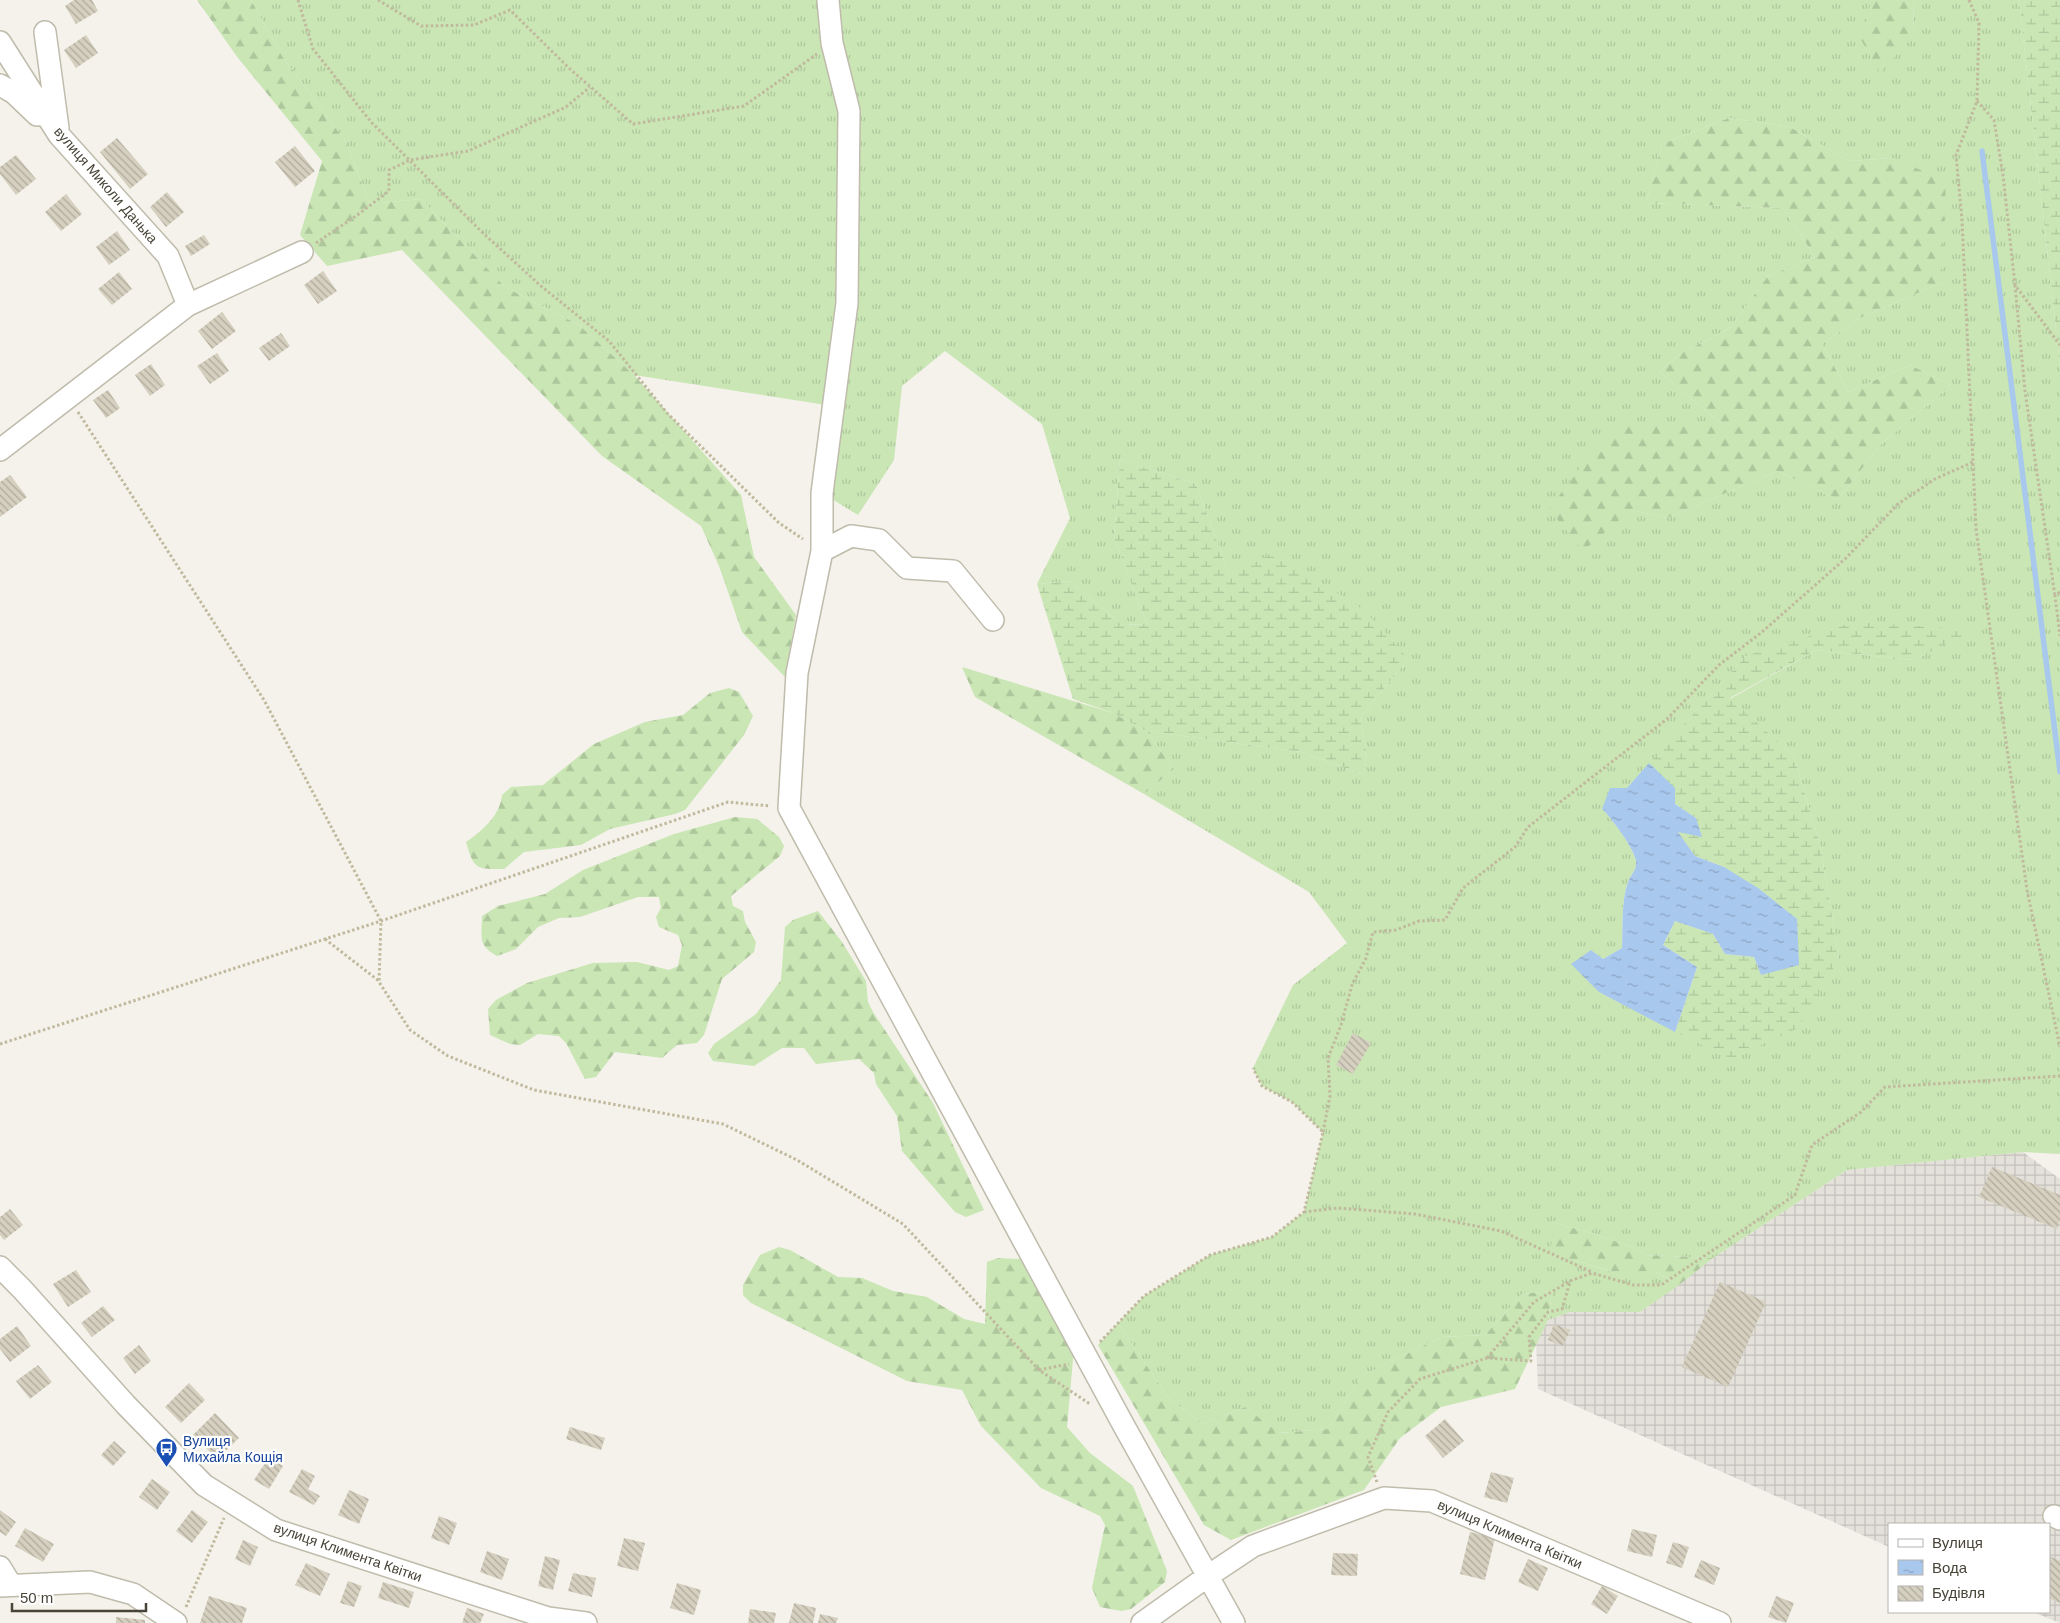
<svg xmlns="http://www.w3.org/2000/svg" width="2060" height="1623" viewBox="0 0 2060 1623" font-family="Helvetica,sans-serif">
  <defs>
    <pattern id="industrial-grid" width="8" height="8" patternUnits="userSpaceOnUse" patternTransform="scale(1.25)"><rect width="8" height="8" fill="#e4e1db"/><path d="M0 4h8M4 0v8" fill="none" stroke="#c5c2bd"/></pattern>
    <pattern id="grass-tufts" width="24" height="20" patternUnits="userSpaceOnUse" patternTransform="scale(1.25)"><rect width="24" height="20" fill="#c9e6b4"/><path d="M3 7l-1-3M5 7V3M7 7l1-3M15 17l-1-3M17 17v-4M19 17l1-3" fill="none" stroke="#aec69c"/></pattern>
    <pattern id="forest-firs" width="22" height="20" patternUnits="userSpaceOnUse" patternTransform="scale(1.25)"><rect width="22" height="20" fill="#c9e6b4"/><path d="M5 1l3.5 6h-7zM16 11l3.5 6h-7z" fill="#aec69c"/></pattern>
    <pattern id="wetland-marsh" width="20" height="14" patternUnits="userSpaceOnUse" patternTransform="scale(1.25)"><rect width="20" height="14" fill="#c9e6b4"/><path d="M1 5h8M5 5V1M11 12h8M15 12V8" fill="none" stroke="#aec69c"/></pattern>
    <pattern id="water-ripples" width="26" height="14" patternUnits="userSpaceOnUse" patternTransform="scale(1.25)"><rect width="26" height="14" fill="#a9c8ee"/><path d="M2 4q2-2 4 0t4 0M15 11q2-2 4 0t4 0" fill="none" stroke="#8ca4c2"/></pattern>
    <pattern id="building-back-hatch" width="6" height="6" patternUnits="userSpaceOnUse" patternTransform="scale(1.25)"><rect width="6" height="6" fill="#d5d0bf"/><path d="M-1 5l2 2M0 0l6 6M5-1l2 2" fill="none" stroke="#afaa9c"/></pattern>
  </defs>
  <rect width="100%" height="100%" fill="#f4f2ea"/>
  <path fill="url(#industrial-grid)" d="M2023,1152l37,27v444l-27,-11h16v-88h-160v23l-351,-158 -2,-47 12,-22 22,-8h70l73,-54 134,-88z"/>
  <path fill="url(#grass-tufts)" fill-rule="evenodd" d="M251,0h1621l42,35 -1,-35h106l41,365v789l-37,-2 -176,18 -134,88 -68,-3 -5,-5 -45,-16 -43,-12v32l59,17h43l25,14 -39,27h-70l-22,8 4,-29 -30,3 -37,41 -44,2 -81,40 -31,52 -51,4 -33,-26 -41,17 -35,-25 -51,-76 26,-27 66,-41 62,-18 32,-25 19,-80 -31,-30 -30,-16 -9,-18 40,-83 54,-42 -38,-51 -165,-98 30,-25 -28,-38 156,21 62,23 2,-27 -6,-30 48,-59 -178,-82 -34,-93 -76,-24 -6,78 33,86 -25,1 -52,-44 -33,3 33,-66 -28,-94 -97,-73 -43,35 -8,74 -36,55 -36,-22 11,-87 -199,-31 -55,-50 -74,-38 -84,-88 -51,5 -24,-62 -64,-86zM1729,118l61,9 59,34 44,-3 48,125 -81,35 -38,26 26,48 62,-27 41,20 -71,60 -42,55 -60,-29 -111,47 -36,-8 -19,-85h111l-63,-53 18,-17 52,-27 38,-52 47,-19 -32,-49 -137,-5 16,-59zM1974,630l-60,30 -98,-10 -86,49 64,58 26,87 19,115 -108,100 -132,-67 -8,-42 12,9 19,-11c1,-21 -1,-46 6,-66 3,-8 9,-12 8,-21 -1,-11 -25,-44 -34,-52l25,-21 119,-132z"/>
  <path fill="url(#forest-firs)" d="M197,0h54l31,56 64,86 24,62 51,-5 84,88 74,38 55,50 107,120 13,62 42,58 -11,62 -43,-45 -23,-66 -18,-40 -99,-70 -200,-206 -75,16 -27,-31 22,-74 -84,-103z
    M1872,0h41l1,35 -34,38 -21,-37z
    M1729,118l61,9 59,34 44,-3 53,23 -5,102 -81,35 -38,26 26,48 62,-27 41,20 -71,60 -42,55 -60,-29 -111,47 -36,-8 -48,41 -34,-42 63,-84h111l-63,-53 18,-17 52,-27 38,-52 47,-19 -32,-49 -137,-5 16,-59z
    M962,667l151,46 33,18 28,38 -30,25 -169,-97z
    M729,688l10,4 14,24 -9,19 -59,75 -10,4 -65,15 -29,16 -57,7 -20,17c-28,0 -30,1 -38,-27 16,-11 34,-26 36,-47l9,-8 32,-2 51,-41 51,-22 38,-7 27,-22z
    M735,817l22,2 22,18 5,9 -4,10 -49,40 2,10 10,5 2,11 11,20 -2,10 -32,27 -18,56 -7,8 -20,2 -15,13 -47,-6 -19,25 -11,2 -19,-36 -7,-7 -21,-2 -18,11 -10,-1 -20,-9 -2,-26 8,-9 31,-17 66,-20 44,-1 32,8 9,-4 4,-21 -4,-10 -19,-8 -3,-10 5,-9 -2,-11h-21l-58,20 -21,1 -21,9 -22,22 -19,7c-20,-11 -15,-19 -15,-40l16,-10 47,-12 38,-24 91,-36z
    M818,911l24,31 24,39 2,21 5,10 60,91 51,107 -18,7 -11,-5 -53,-61 -5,-35 -21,-32 -2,-11 -15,-14 -43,5 -12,-16h-22l-28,18 -41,-5 -5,-8 6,-9 42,-30 25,-34 4,-53 8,-7z
    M1552,1222l43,12 45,16 5,5 68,3 -34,27 -25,-14h-42l-61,-17z
    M779,1247l11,3 48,27 24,1 31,13 34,6 37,22 21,5 2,-62 11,-4 22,1 54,89 -7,79 23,26 43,33 34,85 -2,11 -34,27 -10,2 -21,-4 -8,-19 13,-63 -5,-9 -59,-28 -60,-62 -19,-36 -55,-9 -156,-78 -8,-8v-10l17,-30z
    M1552,1291l-4,29 -33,69 -74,18 -41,31 -36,52 -133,50 -27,-15 -106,-180 20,-22 51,76 35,25 41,-17 34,26 50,-4 31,-52 81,-40 44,-2 37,-41z"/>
  <path fill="url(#wetland-marsh)" d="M2019,0h41v365z
    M1120,460l76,24 34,93 40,-23 86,50 23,21 29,34 -48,59 6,30 -2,27 -62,-23 -156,-21 -33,-18 -40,-14 -36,-115 33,-3 52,44 25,-1 -33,-86z
    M1854,622l121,8 -61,30 -98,-10 -86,48 64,59 26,87 19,115 -41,69 -67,31 -56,-27 22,-65 -34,-22 12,-24 38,13 12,20 29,3 7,18 14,-5 -51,-103 -29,-11 -18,-25 19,-13 -21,-14 -26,-41 97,-107z"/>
  <path fill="url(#water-ripples)" d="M1649,763l26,25v16l21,14 6,19 -24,-5 17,24 29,11 34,21 39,31 2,46 -38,10 -7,-18 -29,-3 -12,-20 -38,-13 -12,24 34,22 -22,65 -76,-40 -28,-28 20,-14 12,9 19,-11c1,-21 -1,-46 6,-66 3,-8 9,-12 8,-21 -1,-11 -25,-44 -34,-52l8,-21h17z"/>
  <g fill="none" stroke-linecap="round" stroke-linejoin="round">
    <path stroke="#a9c8ee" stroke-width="5.5" d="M1982,151l78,621"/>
  </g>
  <path fill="url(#building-back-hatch)" d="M74,0h18l6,11 -22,13 -11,-18z
    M86,35l12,18 -22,15 -12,-18z
    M117,138l31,36 -18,15 -30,-37z
    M295,146l20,25 -20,16 -20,-25z
    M16,155l20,24 -20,16 -16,-21v-7z
    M167,192l17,20 -18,15 -16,-20z
    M66,194l16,20 -21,17 -16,-19z
    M117,231l13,19 -21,15 -13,-18z
    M204,235l6,9 -19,12 -6,-10z
    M323,271l14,20 -19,13 -14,-19z
    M119,272l13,17 -20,16 -14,-16z
    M222,312l14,19 -24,18 -14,-18z
    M281,333l9,13 -21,15 -10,-13z
    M217,353l12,18 -19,13 -13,-18z
    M151,364l14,21 -15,11 -15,-21z
    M108,390l12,18 -14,10 -13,-18z
    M10,475l17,22 -27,20v-35z
    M1353,1033l18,10 -18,31 -17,-9z
    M1992,1167l68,28v25l-3,9 -78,-32z
    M10,1209l13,16 -19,15 -4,-5v-18z
    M76,1270l15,22 -23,15 -15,-23z
    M1720,1282l46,20 -38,85 -46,-20z
    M103,1306l12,14 -23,17 -11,-14z
    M1554,1324l16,6 -7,16 -15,-6z
    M17,1326l14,20 -21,16 -10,-13v-10z
    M139,1345l12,16 -16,13 -12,-16z
    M38,1365l14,17 -22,17 -14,-18z
    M189,1383l16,17 -24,23 -16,-16z
    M215,1413l24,25 -22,21 -24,-24z
    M1445,1419l19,22 -21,17 -18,-22z
    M570,1427l35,11 -4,12 -35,-11z
    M114,1441l12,11 -13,14 -12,-11z
    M269,1457l14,9 -14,23 -15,-9z
    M302,1469l13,7 -7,13 12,7 -6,9 -25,-13z
    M1491,1472l23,6 -7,25 -23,-6z
    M152,1479l18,13 -13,18 -18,-13z
    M349,1490l20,9 -10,25 -21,-9z
    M0,1510l16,12 -10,14 -6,-4z
    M192,1510l16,12 -16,21 -16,-12z
    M439,1516l18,7 -8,22 -18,-7z
    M25,1528l29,16 -11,18 -28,-16z
    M1632,1529l25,6 -5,22 -25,-6z
    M1470,1532l25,6 -10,42 -25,-6z
    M624,1538l21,5 -7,28 -21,-5z
    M243,1540l15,7 -8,19 -15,-7z
    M1673,1542l16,5 -7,21 -16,-5z
    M487,1551l22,8 -7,21 -22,-8z
    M1333,1553l25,1 -1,22 -26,-1z
    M545,1556l15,4 -7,30 -15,-4z
    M2049,1556l11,5v42l-11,-5z
    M1528,1559l20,9 -10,23 -20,-9z
    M1701,1560l19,8 -6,17 -20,-8z
    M306,1563l24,11 -10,22 -25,-11z
    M573,1573l23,5 -4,19 -24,-6z
    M348,1581l14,5 -8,21 -14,-4z
    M383,1582l31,10 -5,16 -31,-10z
    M677,1583l24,7 -7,25 -24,-7z
    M1602,1586l16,10 -11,18 -16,-10z
    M209,1596l38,12 -5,15h-42z
    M1776,1596l18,7 -8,20 -18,-6z
    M794,1603l22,5 -3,15h-24z
    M467,1608l17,6 -4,9h-18z
    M750,1609l26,4 -2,10h-26z
    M820,1614l18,4 -2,5h-18z
    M116,1617l29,3v3h-29z"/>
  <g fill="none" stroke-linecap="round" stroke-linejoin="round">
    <defs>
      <path id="minor" d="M828,0l4,43 17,68 -2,192 -25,190v58l-25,122 -8,135 335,618 110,197
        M45,32l13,96
        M0,42l59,93 109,121 20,49
        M0,85l14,8 23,22
        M0,450l188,-145 114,-53
        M822,551l29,-15 28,4 28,28 46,3 40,49
        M0,1267l22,22 104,116 78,80 72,45 272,88 38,5
        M2054,1516l6,3
        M0,1567l11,18
        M0,1586l90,-4 43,12 43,29
        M1142,1623l66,-47 45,-30 131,-48 48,3 288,122"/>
    </defs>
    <use href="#minor" stroke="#bfbcac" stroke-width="24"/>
    <path stroke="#c1b99e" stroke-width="3" stroke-dasharray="2.5 2.5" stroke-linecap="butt" d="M298,0l15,49 59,74 112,111 57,52 68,55 58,72 112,110 24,16
      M378,0l43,26 53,-1 36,-15 60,59 63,55 111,-18 73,-52
      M1969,0l10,23 -2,78 -21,54 6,65 14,309 51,361 33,157
      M1977,101l17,19 9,55 12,110 45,60
      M316,243l40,-27 33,-25v-21l21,-10 58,-9 98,-44 24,-20
      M2015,285l10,106 30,205
      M78,412l186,288 117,221 -2,61 31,48 38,26 86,34 189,34 74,36 106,64 136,146 51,34
      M2060,592l-5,4 5,40
      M325,939l54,42
      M0,1044l381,-123 347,-119 42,4
      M1323,1132l7,-36 -2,-38 13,-33 11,-40 14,-27 7,-26 23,-2 23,-9 26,-1 18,-32 52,-41 13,-20 139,-108 52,-54 43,-33 84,-74 52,-54 37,-25 38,-17
      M1304,1212l34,-4 77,6 86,17 91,41
      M1100,1342l44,-46 66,-41 62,-18 32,-25 19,-80 -31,-30 -30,-16 -9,-18
      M1487,1358l47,-56 36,-21 22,-8 41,12h28l134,-90 17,-50 49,-33 24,-25 175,-11
      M1039,1370l30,-6
      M1377,1482l-9,-25 20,-45 32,-33 67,-21 44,3 -2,-24 19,-25 14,-3 8,-27
      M186,1607l38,-89"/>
    <use href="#minor" stroke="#fff" stroke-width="21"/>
  </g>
  <defs>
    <symbol id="bus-pin" viewBox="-11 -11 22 30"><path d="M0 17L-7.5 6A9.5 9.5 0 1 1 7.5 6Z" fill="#1a4fb4" stroke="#fff"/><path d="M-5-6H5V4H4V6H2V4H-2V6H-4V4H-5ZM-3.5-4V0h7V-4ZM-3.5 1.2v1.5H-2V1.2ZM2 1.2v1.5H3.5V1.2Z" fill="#fff"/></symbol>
  </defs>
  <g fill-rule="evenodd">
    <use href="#bus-pin" x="154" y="1436" width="25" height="34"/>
  </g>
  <g text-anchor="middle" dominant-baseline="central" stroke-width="4.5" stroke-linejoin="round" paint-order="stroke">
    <g font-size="14" fill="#484438" stroke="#fff">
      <text transform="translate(106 185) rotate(49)">вулиця Миколи Данька</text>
      <text transform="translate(1510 1534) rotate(23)">вулиця Климента Квітки</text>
      <text transform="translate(348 1552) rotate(19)">вулиця Климента Квітки</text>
    </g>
    <g font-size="14" fill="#164399" stroke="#fff" text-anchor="start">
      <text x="183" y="1441">Вулиця<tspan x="183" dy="16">Михайла Кощія</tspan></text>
    </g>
  </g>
  <rect x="1888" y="1523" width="162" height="90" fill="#ffffff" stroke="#b6b4af"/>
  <rect x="1898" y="1539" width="25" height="8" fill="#ffffff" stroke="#b6b4af"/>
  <text x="1932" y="1548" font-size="15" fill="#484438">Вулиця</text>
  <rect x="1898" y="1560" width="25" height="15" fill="url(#water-ripples)" stroke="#b6b4af"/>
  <text x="1932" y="1573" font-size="15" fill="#484438">Вода</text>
  <rect x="1898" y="1586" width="25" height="15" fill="url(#building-back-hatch)" stroke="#b6b4af"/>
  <text x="1932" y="1598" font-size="15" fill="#484438">Будівля</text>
  <path d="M12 1603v8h134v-8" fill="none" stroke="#484438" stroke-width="2.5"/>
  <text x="20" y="1603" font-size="15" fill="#484438" stroke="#ffffff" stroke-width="4" paint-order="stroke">50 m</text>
</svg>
